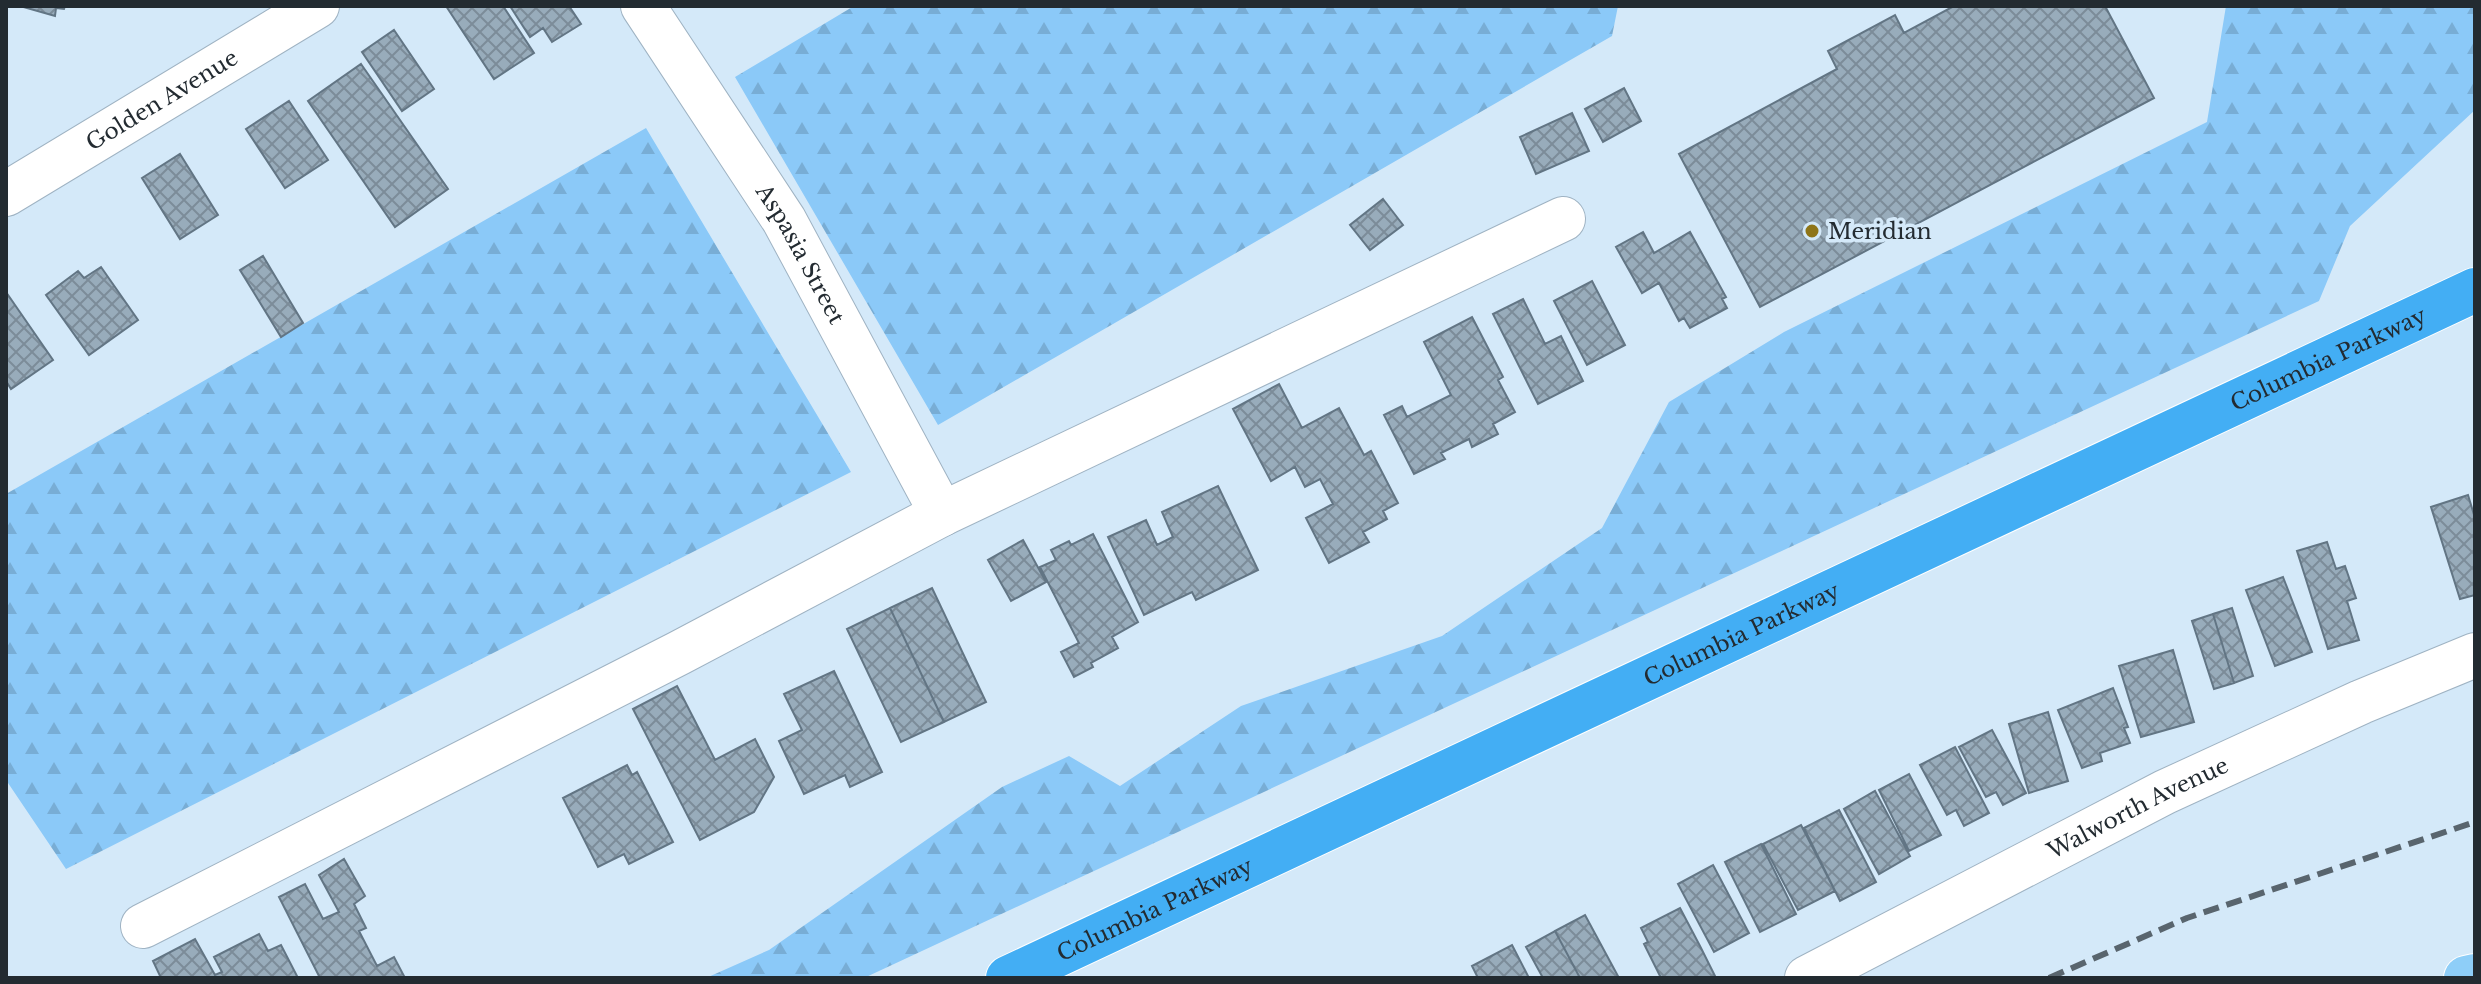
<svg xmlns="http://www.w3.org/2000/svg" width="2481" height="984" viewBox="0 0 2481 984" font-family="'Libre Baskerville',serif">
  <defs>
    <pattern id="forest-firs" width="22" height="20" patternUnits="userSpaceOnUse" patternTransform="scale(2)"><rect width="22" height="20" fill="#8bc9f8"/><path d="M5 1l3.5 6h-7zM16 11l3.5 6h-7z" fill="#78add5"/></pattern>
    <pattern id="building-cross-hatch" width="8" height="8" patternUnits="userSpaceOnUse" patternTransform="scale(2)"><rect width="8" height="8" fill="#98acbb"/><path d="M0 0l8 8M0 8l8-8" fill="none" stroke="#7c8c99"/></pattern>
  </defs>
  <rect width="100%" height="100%" fill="#d4e9f9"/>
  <path fill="url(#forest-firs)" d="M854,6h764l-6,30 -674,389 -203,-348z
    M2226,6h249v104l-125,116 -31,75 -1455,677h-158l63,-28 233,-163 67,-31 51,30 121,-80 201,-70 160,-108 67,-126 115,-70 423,-210z
    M646,128l205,344 -785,397 -60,-89v-286z"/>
  <path fill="url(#building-cross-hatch)" stroke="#627584" stroke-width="2" d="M20,6h45l-1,3 -8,-1 -1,8z
    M446,6h57l31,47 -40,26z
    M510,6h59l12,18 -29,18 -9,-14 -13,9z
    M1954,6h151l49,92 -394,209 -81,-153 158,-85 -9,-18 67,-36 9,18z
    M394,30l40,59 -32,22 -40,-59z
    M361,64l87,125 -53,38 -87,-126z
    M1624,88l17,33 -38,21 -18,-33z
    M289,101l39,59 -43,28 -39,-59z
    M1572,113l17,38 -53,23 -16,-37z
    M180,154l38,61 -38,24 -38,-61z
    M1383,199l20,26 -33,25 -20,-25z
    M1643,232l11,21 36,-21 36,65 -4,2 5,9 -37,20 -6,-10 -5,3 -20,-38 -17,10 -26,-46z
    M263,256l40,67 -22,14 -41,-67z
    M101,267l37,53 -49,35 -43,-60 32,-24 6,7z
    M1592,281l33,64 -38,20 -33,-64z
    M6,292l47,68 -42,29 -5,-8z
    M1523,299l22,45 16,-8 22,45 -45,23 -45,-90z
    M1472,317l31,60 -5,3 17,32 -22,12 5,10 -26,13 -3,-8 -28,14 4,6 -31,15 -30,-59 18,-9 5,11 44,-22 -27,-53z
    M1279,384l23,44 37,-20 25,47 7,-4 27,52 -15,8 4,8 -24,13 6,10 -40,21 -23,-45 27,-14 -13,-25 -15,8 -10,-20 -24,14 -38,-72z
    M1218,486l40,84 -62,30 -4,-8 -48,23 -36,-78 38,-17 11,25 16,-8 -11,-25z
    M2468,495l7,23v77l-15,4 -29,-92z
    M1093,534l45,88 -26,15 6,11 -27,15 2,4 -19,10 -13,-25 18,-9 -39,-76 16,-7 -5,-10 18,-9 2,4z
    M1023,540l23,42 -35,19 -23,-41z
    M2327,542l9,27 9,-3 11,32 -9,3 12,39 -31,9 -31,-98z
    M2283,577l29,75 -37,14 -29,-76z
    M932,588l54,114 -42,20 -54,-114z
    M890,608l54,114 -43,20 -54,-113z
    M2232,608l21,68 -19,7 -21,-69z
    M2213,614l21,69 -20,6 -22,-68z
    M2173,650l21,72 -53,15 -22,-71z
    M834,671l48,101 -32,15 -5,-12 -41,19 -25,-53 23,-11 -18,-36z
    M677,686l38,74 40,-21 19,38 -20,35 -54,28 -67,-131z
    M2113,688l15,39 -4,1 6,15 -30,10 2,8 -20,7 -24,-58z
    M2048,712l20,69 -39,12 -20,-69z
    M1992,730l34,63 -23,12 -7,-13 -10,5 -27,-50z
    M1955,747l34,66 -25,13 -8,-16 -9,5 -27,-50z
    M627,765l5,10 5,-3 36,70 -44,22 -5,-10 -26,13 -35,-69z
    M1909,774l32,61 -32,16 -30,-61z
    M1875,791l35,65 -31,18 -35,-65z
    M1839,810l37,72 -36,19 -36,-73z
    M1801,825l34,66 -37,19 -35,-66z
    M1761,844l35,70 -36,18 -35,-70z
    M344,859l21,37 -11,8 12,24 -7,3 18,35 17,-9 11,21h-85l-41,-81 26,-13 18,35 16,-7 -20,-37z
    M1713,865l36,68 -35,19 -36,-68z
    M1680,908l20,38 16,32h-55l-17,-34 4,-2 -7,-14z
    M1585,915l34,63h-39l-25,-47z
    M1555,931l25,47h-37l-17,-31z
    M259,934l9,17 13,-6 17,33h-137l-8,-17 42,-22 20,36 7,-3 -8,-15z
    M1512,945l17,33h-51l-6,-12z"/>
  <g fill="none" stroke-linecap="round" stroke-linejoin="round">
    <defs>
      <g id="minor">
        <path id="s1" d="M643,6l141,214 158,294"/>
        <path id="s2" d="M6,194l311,-188"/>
        <path d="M143,926l536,-273 263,-139 621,-295"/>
        <path id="s3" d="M1807,978l358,-186 196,-90 114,-47"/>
      </g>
      <path id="major" d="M2466,978l9,-2"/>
      <g id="highway">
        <path id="s4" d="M1008,978l1467,-688"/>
      </g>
    </defs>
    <use href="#minor" stroke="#9fb3c3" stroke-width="46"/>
    <use href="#major" stroke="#fff" stroke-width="46"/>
    <use href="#highway" stroke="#fff" stroke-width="46"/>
    <use href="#minor" stroke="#fff" stroke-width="44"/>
    <use href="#major" stroke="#8ecef8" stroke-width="44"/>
    <use href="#highway" stroke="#43aef4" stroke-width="44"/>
    <path stroke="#59656e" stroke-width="6" stroke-dasharray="16 8" stroke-linecap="butt" d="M2049,978l138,-60 288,-96"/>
  </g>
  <circle fill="#8e7519" stroke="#d4e9f9" stroke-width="3" cx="1812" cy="231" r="8"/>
  <g text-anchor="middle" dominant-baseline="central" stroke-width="7" stroke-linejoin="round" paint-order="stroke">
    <g font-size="22" fill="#232b31" stroke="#d4e9f9">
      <text stroke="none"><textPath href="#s2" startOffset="182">Golden Avenue</textPath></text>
      <text stroke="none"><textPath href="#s1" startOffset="294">Aspasia Street</textPath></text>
      <text stroke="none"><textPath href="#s4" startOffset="1458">Columbia Parkway</textPath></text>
      <text stroke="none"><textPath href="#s4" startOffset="810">Columbia Parkway</textPath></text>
      <text stroke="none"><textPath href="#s3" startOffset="372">Walworth Avenue</textPath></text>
      <text stroke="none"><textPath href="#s4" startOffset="162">Columbia Parkway</textPath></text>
    </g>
    <g font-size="22" fill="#232b31" stroke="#d4e9f9" text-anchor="start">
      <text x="1828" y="231">Meridian</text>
    </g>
  </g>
  <rect width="2481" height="984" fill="none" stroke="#232b31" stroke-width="16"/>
</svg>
